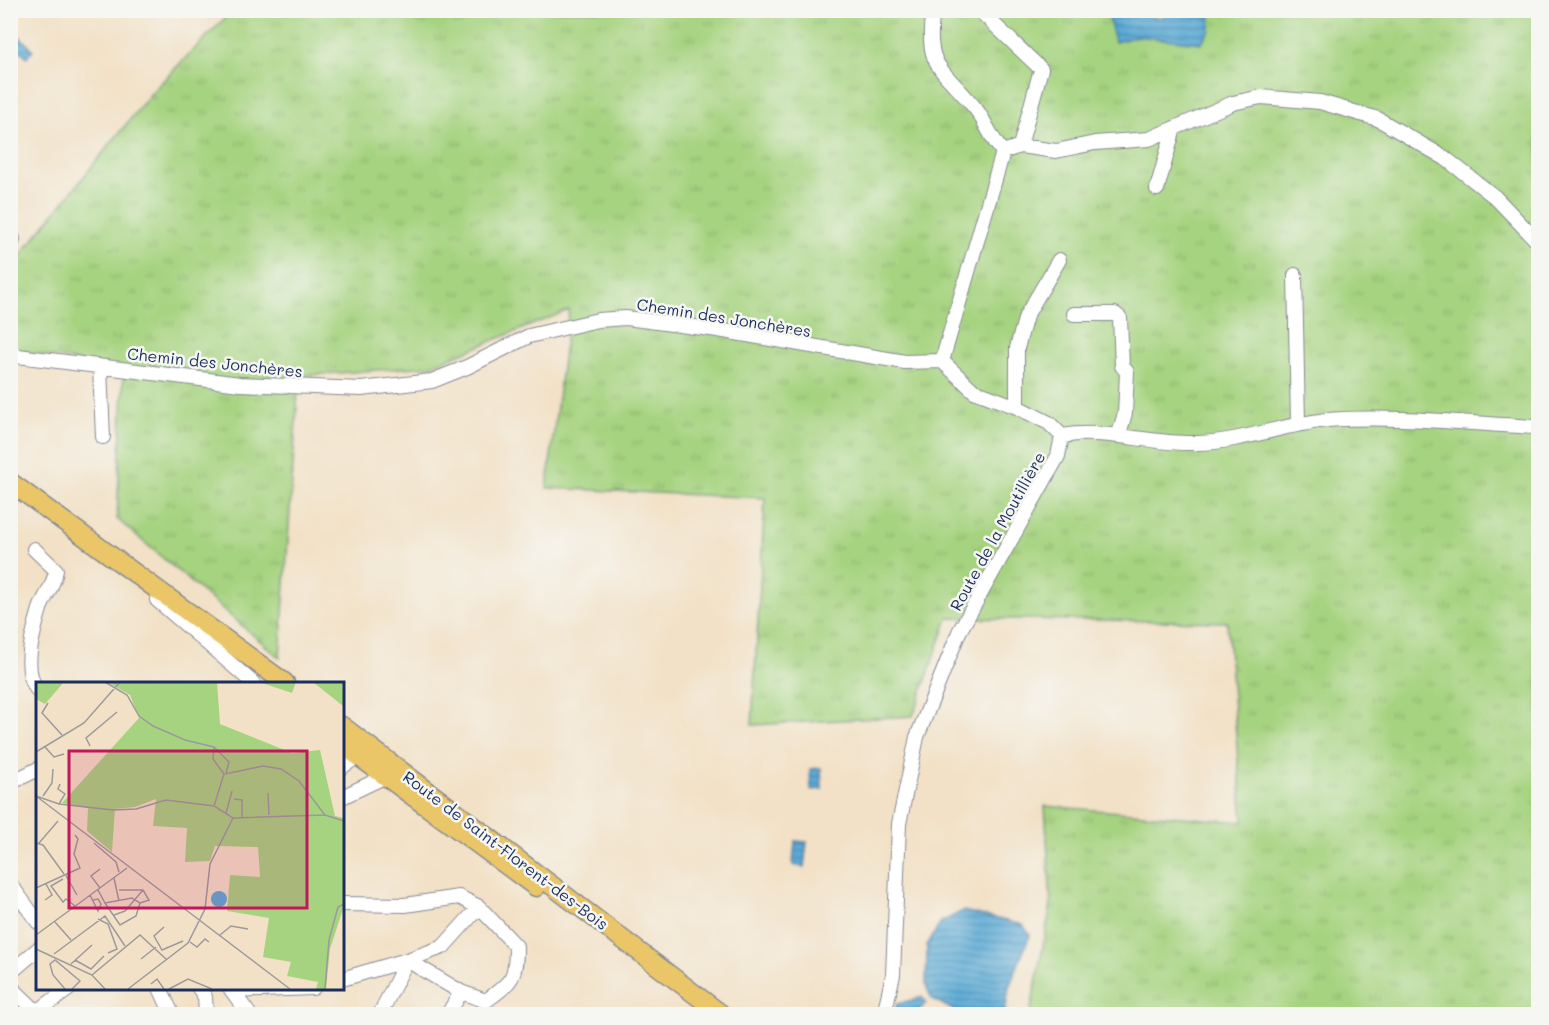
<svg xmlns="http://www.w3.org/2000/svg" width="1549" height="1025" viewBox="0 0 1549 1025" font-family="Mali,sans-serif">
  <defs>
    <pattern id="grass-tufts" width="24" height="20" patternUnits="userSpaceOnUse" patternTransform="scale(1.5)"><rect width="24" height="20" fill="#a6d37f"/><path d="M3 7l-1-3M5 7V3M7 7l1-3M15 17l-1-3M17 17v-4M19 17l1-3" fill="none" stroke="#8eb570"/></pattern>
    <pattern id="water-rules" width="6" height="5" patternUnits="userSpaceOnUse" patternTransform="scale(1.5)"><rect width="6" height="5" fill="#5baad5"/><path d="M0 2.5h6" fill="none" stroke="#4a8bb0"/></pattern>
  </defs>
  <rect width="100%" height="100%" fill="#f6f6f2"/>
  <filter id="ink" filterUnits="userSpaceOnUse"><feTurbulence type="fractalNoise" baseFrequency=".0167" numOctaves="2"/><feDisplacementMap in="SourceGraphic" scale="12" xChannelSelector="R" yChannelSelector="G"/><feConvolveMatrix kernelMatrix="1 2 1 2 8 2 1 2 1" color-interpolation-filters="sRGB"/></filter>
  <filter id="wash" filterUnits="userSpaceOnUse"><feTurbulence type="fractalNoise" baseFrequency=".008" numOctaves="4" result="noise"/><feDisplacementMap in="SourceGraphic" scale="24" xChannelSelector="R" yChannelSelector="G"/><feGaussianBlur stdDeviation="1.35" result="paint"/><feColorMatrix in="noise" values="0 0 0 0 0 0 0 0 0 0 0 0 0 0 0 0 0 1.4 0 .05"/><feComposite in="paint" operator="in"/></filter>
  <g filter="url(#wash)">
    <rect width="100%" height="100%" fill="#f2e1c6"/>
    <path fill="url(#grass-tufts)" stroke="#60816e" stroke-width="1.5" d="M1446,10l92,1v1003h-508l21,-109 -6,-99 198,16 -16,-200 -279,-4 -35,98 -161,9 13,-227 -218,-10 22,-178 -139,56 -131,10 -19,282 -163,-139 7,-149 -113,-21 -1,-81 143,-177 79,-80z"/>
    <path fill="url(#water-rules)" stroke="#3b6c9a" stroke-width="1.5" d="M1107,11h42l3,6 9,1 7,-4v-3h43l-1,19 -9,13 -64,-7 -22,6z
      M18,35l15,15 -6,7 -16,-15z
      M821,768l1,21 -11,1 -1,-21z
      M795,841l12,1 -3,25 -11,-2z
      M963,911l60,14 7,10 -21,52 -4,27h-45l-29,-16 -5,-13 1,-40 14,-23z
      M922,997l4,6 -10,11h-22l3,-10z"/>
  </g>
  <g filter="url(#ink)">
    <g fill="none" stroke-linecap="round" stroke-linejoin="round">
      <defs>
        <path id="minor" d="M979,10l62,59 -21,77
          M1003,152l17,-6 36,5 39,-8 54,-4 84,-36 28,-6 59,5 58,17 67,39 50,39 43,45
          M1157,189l17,-61
          M10,231l3,8 -3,13
          M1295,275l3,149
          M1074,314h41l5,4 2,48 5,6 -2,41 -6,21
          M10,355l230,29 121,5 71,-8 35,-14 62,-31 69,-16 28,-2 92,12 187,32 37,-1
          M100,368l3,69
          M1017,407v-59l9,-32 33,-56
          M1062,436c46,-8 89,9 136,7 44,-1 86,-19 130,-23 70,-5 141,4 210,7
          M34,549l22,21c-2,16 -11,25 -16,39 -7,25 -19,61 -2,82
          M157,600l96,83
          M342,767l16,-11 9,3
          M10,783l28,-14
          M342,797l42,-20 -3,-8
          M10,884l28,38
          M342,904l63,1 54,-8 20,10 37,39c0,34 -4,35 -30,55l-25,-9
          M10,973l28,-24
          M342,979l65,-19 54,32 -13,22
          M10,986l27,26
          M160,988l12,26
          M199,988l6,9 1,17
          M230,988l19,26
          M232,991l81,-3
          M34,1014l36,-26
          M380,1014l27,-54 36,-13 36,-40
          M884,1014l9,-39 6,-151 18,-87 42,-105 99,-176 4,-20 -13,-13 -32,-16 -43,-16 -32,-30 61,-209c-12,-13 -17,-30 -28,-44 -32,-40 -51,-39 -42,-98"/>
        <path id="major" d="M10,482l275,201
          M342,726l379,288
          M342,744l194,143"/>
      </defs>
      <use href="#minor" stroke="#868892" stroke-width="16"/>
      <use href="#major" stroke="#868892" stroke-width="21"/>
      <use href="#minor" stroke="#fff" stroke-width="14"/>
      <use href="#major" stroke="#eac669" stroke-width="18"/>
    </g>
  </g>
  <g text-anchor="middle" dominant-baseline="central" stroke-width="5" stroke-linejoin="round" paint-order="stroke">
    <g font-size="16" fill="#1b2f5e" stroke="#f6f6f2">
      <text transform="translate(724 317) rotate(9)">Chemin des Jonchères</text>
      <text transform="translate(215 362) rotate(6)">Chemin des Jonchères</text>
      <text transform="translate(997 531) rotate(-61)">Route de la Moutillière</text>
      <text transform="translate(506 850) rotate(37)">Route de Saint-Florent-des-Bois</text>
    </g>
  </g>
  <g transform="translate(36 682)">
    <rect width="308" height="308" fill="#f2e1c6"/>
    <path d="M0,0h28l-19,22 -9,-5zM71,0h110l3,42 72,29 28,-3 15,66 9,2 -1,91 -13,40 -4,40h-10l2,-7 -31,-6 4,-14 -28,-5 6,-39 -42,-7 3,-36 30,2 -2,-30 -43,-1 -5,15 -25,1 2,-34 -34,-2 3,-27 -21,8 -20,2 -3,43 -25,-21 1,-23 -26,-5 77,-85 -9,-23zM223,0h37l-4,11zM277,0h30v24z" fill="#a6d37f"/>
    <path d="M175 217a8 8 0 1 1 16 0a8 8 0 1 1-16 0Z" fill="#5baad5"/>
    <path fill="none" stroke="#9c9a9c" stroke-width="1.5" d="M69,0l22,13 12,21 14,10 32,14 29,7 15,15 -3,11M12,21l-6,10 20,22M54,64l-4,-8 31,-26M9,65l9,10 10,-3M0,70l48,-29 36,-41M189,92l38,-8 18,3 18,12 26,34 19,6M232,111l1,22M0,114l23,8 54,6 23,-1 30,-9 48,6M0,114l254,193M7,114l9,-13 1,-14M198,117l8,1v17M23,122l6,-10 -7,-5 2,-5M190,131l6,-22M197,136l92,-3M0,161l7,2 21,29M3,161l19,-22M58,161l22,19 3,10M29,192l12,21M78,196l5,23M27,197l-12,7 12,16 3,-3 9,7M0,206l44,-20 -6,-14 4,-15 -3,-4M64,206l-9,-12 9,-7M62,208l7,13 15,22 16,-9 4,-13 -8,-5 -27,5M83,208h24l6,10 -9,3M54,213l8,16 3,-7 -3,-5 -5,1M9,218l7,-5 -6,-11M78,233l11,-4 18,-21M62,237l10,5 9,25 -9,4M19,240l16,18M128,245l-10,9 8,14 21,-9M0,253l91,-67M184,253l11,-9 17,3M154,260l7,5 8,-8 4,3M0,267l56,26 13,14M18,272l51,-38 20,30M105,277l15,-12M39,278l16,9 13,-13M35,282l21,-19M56,293l48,-40 26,24M115,302l6,-5 7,10M29,307l-12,-14 -3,-11 5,-4 25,21 -8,8M92,307l60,-46 17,-34 5,-45 23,-46 -19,-12 10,-32 -11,-15 1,-12M133,307l19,-10 24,10M289,307l4,-49 9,-33 6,-3"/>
    <path fill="#c2185b" fill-opacity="0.15" stroke="#c2185b" stroke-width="3" d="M33,69h238v157h-238z"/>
    <rect width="308" height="308" fill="none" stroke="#1b2f5e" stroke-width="3"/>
  </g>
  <rect width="1549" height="1025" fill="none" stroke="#f6f6f2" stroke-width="36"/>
</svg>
